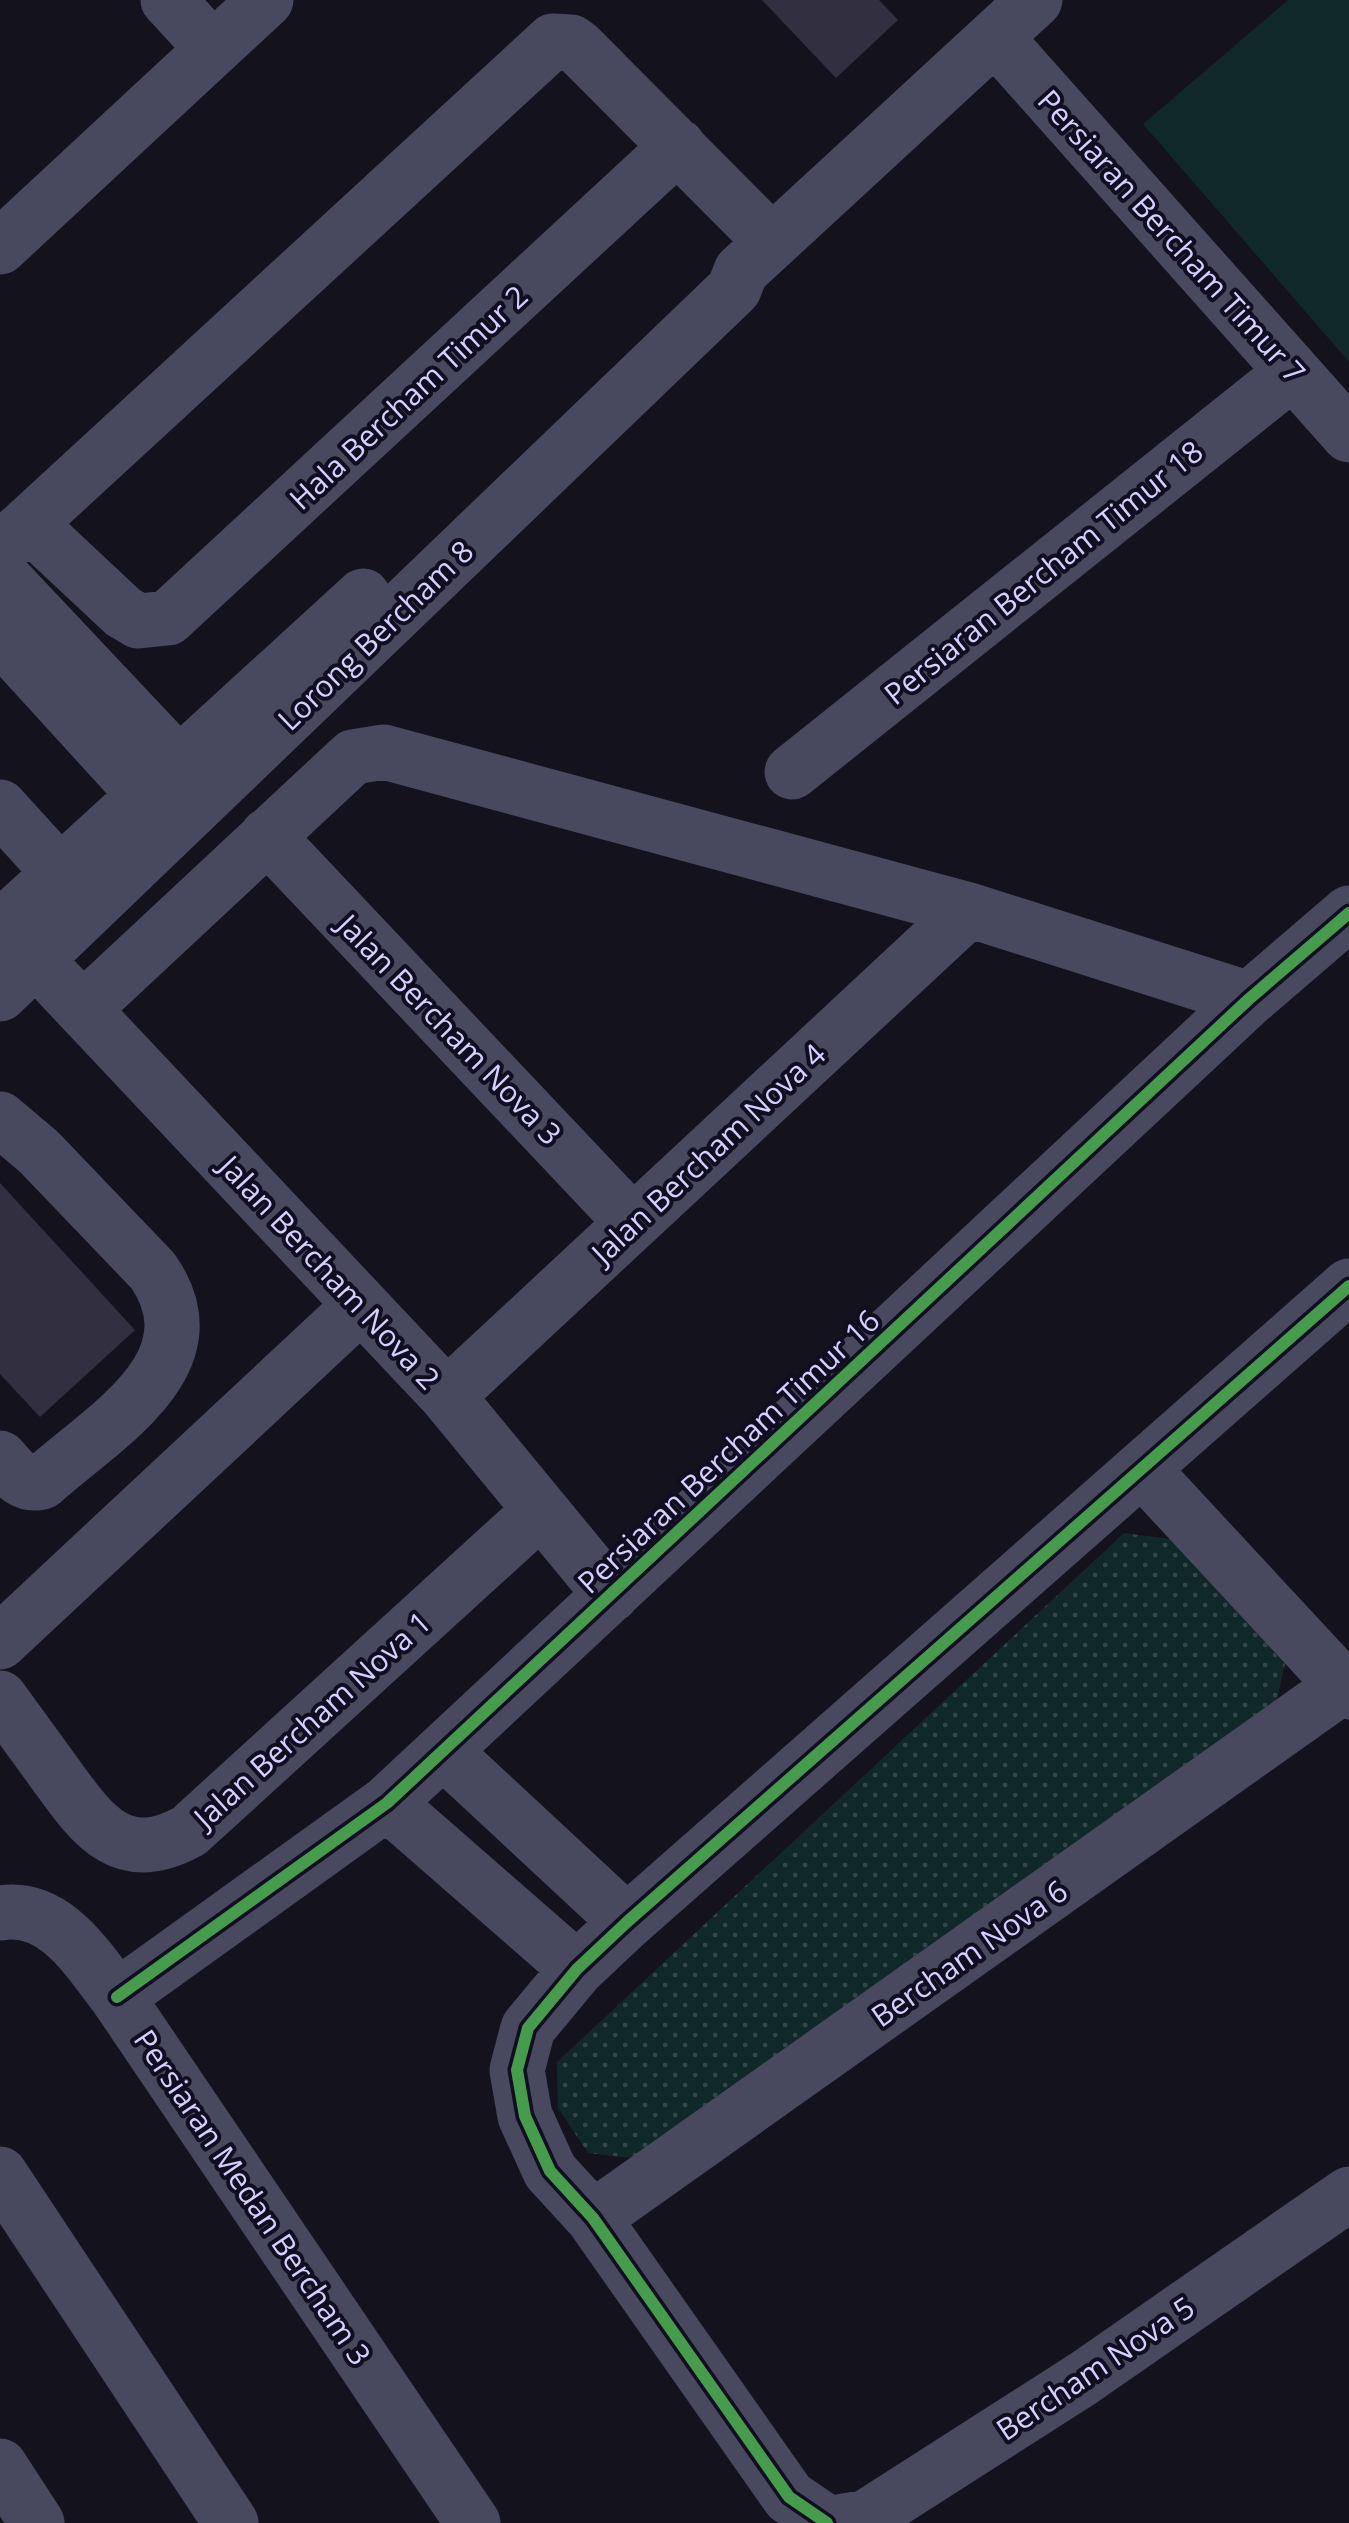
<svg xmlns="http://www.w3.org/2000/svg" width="1349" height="2523" viewBox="0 0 1349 2523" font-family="'Open Sans',sans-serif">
  <defs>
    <pattern id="grass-dots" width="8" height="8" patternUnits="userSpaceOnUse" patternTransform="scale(2.5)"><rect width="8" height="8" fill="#112829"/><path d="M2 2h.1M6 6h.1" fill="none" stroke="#334649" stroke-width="1.8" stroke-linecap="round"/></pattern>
  </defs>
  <rect width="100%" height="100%" fill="#14121d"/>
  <path fill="url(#grass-dots)" d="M1124,1533l46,6 115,125 -9,40 -645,454 -43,-5 -30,-45 -1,-46z"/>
  <path fill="#112829" d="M1288,0h61v362l-206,-238z"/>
  <path fill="#323040" d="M762,0h117l19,20 -62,58z
    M0,1183l135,147 -95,87 -40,-43z"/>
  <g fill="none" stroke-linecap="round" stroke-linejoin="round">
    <path stroke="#48485e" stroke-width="55" d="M168,0l44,48
      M995,37l354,398
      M0,247l266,-247
      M29,524l94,88 15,9 30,-3 510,-472
      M0,550l553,-509 18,1 7,5 194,195
      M0,574l179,190
      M0,636l146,160
      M792,772l501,-400
      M0,807l60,66
      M267,836l366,387
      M0,928l363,-332
      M56,981l391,415 164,199
      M0,994l734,-705 7,-18 294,-271
      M83,1009l270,-252 31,-5 585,158 280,89
      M0,1119l39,33 114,119c64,93 -49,155 -111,211 -20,5 -29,-10 -42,-24
      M447,1396l522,-486
      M1143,1470l206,222
      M0,1642l361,-337
      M0,1698c19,26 37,51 56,77 37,51 66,93 133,56l351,-320
      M443,1751l184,171
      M387,1803l190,166
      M0,1913c56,-9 88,47 117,84l356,526
      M117,1997l270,-194 862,-804 100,-86
      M0,2174l231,349
      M593,2218l750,-532
      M0,2466l37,57
      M827,2523l-38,-26 -196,-279 -43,-47 -25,-55 -8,-46 11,-42 49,-59 50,-47 722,-636
      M832,2523l35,-6 217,-139 265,-184"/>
    <defs>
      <path id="cycleway" d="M117,1997l270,-194 862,-804 100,-86
        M827,2523l-38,-26 -196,-279 -43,-47 -25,-55 -8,-46 11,-42 49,-59 50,-47 722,-636"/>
    </defs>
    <use href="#cycleway" stroke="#110e22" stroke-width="19"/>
    <use href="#cycleway" stroke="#469c4c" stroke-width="12"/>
  </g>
  <g text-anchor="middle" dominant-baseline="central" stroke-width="8" stroke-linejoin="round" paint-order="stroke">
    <g font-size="30" fill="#d5d0fe" stroke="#110e22">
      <text transform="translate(1172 236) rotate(48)">Persiaran Bercham Timur 7</text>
      <text transform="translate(408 397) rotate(-43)">Hala Bercham Timur 2</text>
      <text transform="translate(1043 572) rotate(-39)">Persiaran Bercham Timur 18</text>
      <text transform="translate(375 635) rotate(-44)">Lorong Bercham 8</text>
      <text transform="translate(450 1029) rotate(46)">Jalan Bercham Nova 3</text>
      <text transform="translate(708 1153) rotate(-43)">Jalan Bercham Nova 4</text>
      <text transform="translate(330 1272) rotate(47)">Jalan Bercham Nova 2</text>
      <text transform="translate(728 1451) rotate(-43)">Persiaran Bercham Timur 16</text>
      <text transform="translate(312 1719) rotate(-42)">Jalan Bercham Nova 1</text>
      <text transform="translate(969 1953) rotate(-35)">Bercham Nova 6</text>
      <text transform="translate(253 2197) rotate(56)">Persiaran Medan Bercham 3</text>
      <text transform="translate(1095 2368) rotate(-34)">Bercham Nova 5</text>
    </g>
  </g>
</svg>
